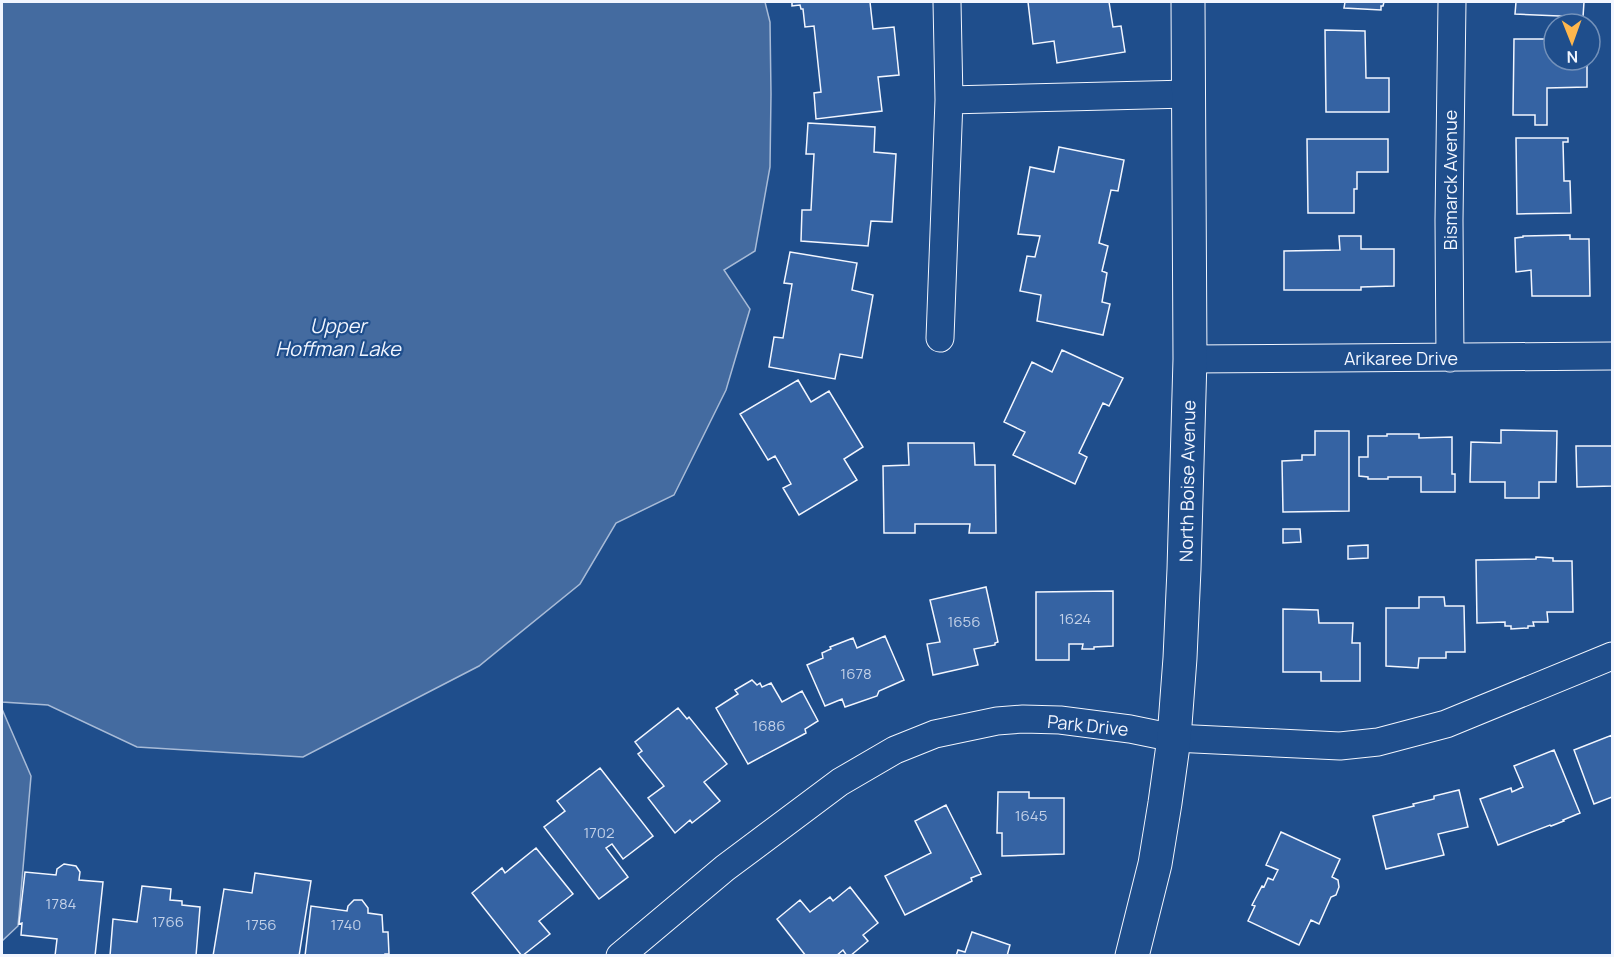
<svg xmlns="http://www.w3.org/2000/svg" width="1614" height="957" viewBox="0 0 1614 957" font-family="Manrope,sans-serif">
  <rect width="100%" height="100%" fill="#1f4e8c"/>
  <path fill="#446ba0" stroke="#a8bbd7" stroke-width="1.5" d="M2,2h763l5,20 1,72 -1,73 -15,84 -31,19 26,39 -24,81 -52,105 -58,28 -36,61 -101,82 -176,91 -166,-10 -89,-42 -46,-3z
    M2,709l29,67 -13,150 -16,15z"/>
  <path fill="#3563a3" stroke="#f2f6ff" stroke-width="1.5" d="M792,2h78l3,27 21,-2 5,48 -21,2 4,34 -66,8 -2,-26 7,-1 -7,-66 -9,1 -2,-18h-2l-1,-4 -8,1z
    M1028,2h81l4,25 8,-1 4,26 -68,11 -3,-22 -21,3z
    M1345,2h39l-1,4h-2v4l-37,-2z
    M1516,2h68l-1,15 -68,-3z
    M1325,30l40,1 1,47h23v34h-63z
    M1514,39h40v21h33v27l-40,1v37h-12v-10h-22z
    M808,123l67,4 -1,25 22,2 -4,68 -21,-1 -3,25 -67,-5 1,-31h9l3,-56h-8z
    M1516,138h52v4h-5l1,39h6l1,32 -54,1z
    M1307,139h81v33h-31v17h-3v24h-46z
    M1059,147l65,13 -6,31 -7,-1 -12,53 9,3 -6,25 5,2 -5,29 8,2 -7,31 -66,-14 4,-26 -21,-4 7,-35 8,1 5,-21 -22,-2 12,-67 24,5z
    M1570,235v4h19l1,57h-58l-1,-26 -15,2 -1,-34 8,-1v-1z
    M1339,236h22v13h33v37l-33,1v3h-77v-39l56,-1z
    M790,252l67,11 -5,27 21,5 -11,63 -22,-4 -5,25 -66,-12 5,-30 9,1 9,-54 -8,-1z
    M1062,350l61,28 -14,28 -6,-3 -24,50 8,4 -12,27 -62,-29 12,-23 -21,-10 28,-60 20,10z
    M798,380l13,22 18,-11 34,56 -19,12 13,21 -58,35 -16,-27 8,-4 -16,-28 -7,4 -28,-46z
    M1501,430l56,1 -1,51h-17v16h-34v-16h-35l1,-40 30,1z
    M1315,431h34v80l-66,1 -1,-51 20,-1v-5h13z
    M1387,434h32v4l33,-1v37h3v18h-34v-15h-33v2h-20v-2l-9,-1v-19h9v-21h19z
    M908,443h66l1,22h20l1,68h-27l1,-9h-55v9h-31l-1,-67 26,-1z
    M1576,446h36v40l-35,1z
    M1283,529h17l1,13 -18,1z
    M1368,545v13l-20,1v-13z
    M1536,557l17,1v3h19l1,51h-26l1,10h-15l1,4h-6v2l-17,1v-3h-6v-4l-28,1 -1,-63 60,-1z
    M986,587l12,55 -3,1v2l-21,4 4,16 -45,10 -6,-31 13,-2 -10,-42z
    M1113,591v55l-19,1v2h-12l1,-5h-14v16h-33v-68z
    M1419,597h25l1,9h19l1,46h-19v6h-27l-1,10 -32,-2v-58h33z
    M1283,609l35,1 1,13h34l-1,20h8v38h-39v-9h-38z
    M885,636l19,44 -25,11 -2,5 -32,11 -3,-8 -17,7 -18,-41 16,-7 -1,-5 9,-4 -1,-2 23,-9 4,10z
    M752,680l5,5 3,-2 2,4 9,-4 11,19 20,-11 16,30 -13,8 1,4 -58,31 -32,-56 22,-14 -3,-4z
    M678,708l9,11 2,-2 38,47 -23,18 16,19 -28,22 -2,-3 -15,13 -27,-35 16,-12 -26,-32 4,-3 -7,-9z
    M1612,735v62l-18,7 -20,-54z
    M1554,750l26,63 -17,7 1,1 -13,5 -1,-1 -52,20 -18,-46 31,-11 1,4 11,-5 -9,-21z
    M600,768l53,68 -30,23 -11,-15 -6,4 22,29 -29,22 -55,-72 21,-16 -8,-10z
    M1459,790l9,37 -30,7 6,21 -58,14 -13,-53 41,-10 -1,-2 21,-5v-3z
    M998,792h31v6h35v56l-62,2v-23h-5z
    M946,805l35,69 -10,4 1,3 -67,34 -20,-39 46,-23 -16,-32z
    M1281,832l59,27 -8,18 6,3 1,7 -3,8 -5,2 -12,27 -8,-4 -12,25 -51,-24 7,-15 -3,-1 10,-19 2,1 4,-9 5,2 5,-10 -12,-5z
    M536,848l37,46 -34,27 11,13 -28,22 -50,-63 30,-25 3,5z
    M64,864l12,2 4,6 -1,8 24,2 -8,74h-40l2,-17 -36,-4 1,-12 -3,1 6,-52 31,3 1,-6z
    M255,873l56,8 -12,75h-86l11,-67 28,4z
    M142,886l29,3 -1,11 12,1v4l18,2 -4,49h-86l3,-37 24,3z
    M850,887l28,36 -15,12 5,6 -18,15h-3l-4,-6 -7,6h-30l-29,-37 23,-19 10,12 20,-15 3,4z
    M354,900h8l6,8v5l14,2 1,17h5l1,22h-4v2h-80l6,-50 36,5 1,-5z
    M972,932l38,13 -3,11h-51l2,-6 7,2z"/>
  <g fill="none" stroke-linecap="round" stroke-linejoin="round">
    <defs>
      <path id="street" d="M949,100l239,-6
        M940,338l9,-238 -2,-98
        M1450,358l-1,-138 3,-218
        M1190,359l422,-3
        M620,956l105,-88 115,-86 55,-32 40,-16 62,-13 26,-2 37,1 70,9 44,9 166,8 38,-4 68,-18 166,-68"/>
      <path id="secondary" d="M1132,956l23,-92 10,-61 9,-65 6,-80 4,-89 6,-210 -2,-357"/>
    </defs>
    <use href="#street" stroke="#f2f6ff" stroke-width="29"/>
    <use href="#secondary" stroke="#f2f6ff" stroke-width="35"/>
    <use href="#street" stroke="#1f4e8c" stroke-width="27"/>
    <use href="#secondary" stroke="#1f4e8c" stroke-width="33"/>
  </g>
  <g text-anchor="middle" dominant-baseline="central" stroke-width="4.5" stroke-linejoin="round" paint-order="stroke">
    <g font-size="15" fill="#c3d1e8">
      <text x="1075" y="618">1624</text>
      <text x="964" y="621">1656</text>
      <text x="856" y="673">1678</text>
      <text x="769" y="725">1686</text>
      <text x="1031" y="815">1645</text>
      <text x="599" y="832">1702</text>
      <text x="61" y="903">1784</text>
      <text x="168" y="921">1766</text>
      <text x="261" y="924">1756</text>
      <text x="346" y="924">1740</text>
    </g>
    <g font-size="18" fill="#f2f6ff" stroke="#1f4e8c">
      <text transform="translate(1450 180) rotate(-90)">Bismarck Avenue</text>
      <text x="1401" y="358">Arikaree Drive</text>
      <text transform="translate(1187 481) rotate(-89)">North Boise Avenue</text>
      <text transform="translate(1088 725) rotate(6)">Park Drive</text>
    </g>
    <g font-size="20" font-style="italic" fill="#f2f6ff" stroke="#1f4e8c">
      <text x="338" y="325">Upper<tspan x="338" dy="23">Hoffman Lake</tspan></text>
    </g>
  </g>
  <rect width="1614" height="957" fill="none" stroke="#f2f6ff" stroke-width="6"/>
  <g transform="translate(1572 42) rotate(179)"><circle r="28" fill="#1f4e8c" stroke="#7391ba" stroke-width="1.5"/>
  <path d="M0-4.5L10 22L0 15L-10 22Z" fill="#ffb74d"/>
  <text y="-9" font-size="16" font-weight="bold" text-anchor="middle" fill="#f2f6ff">N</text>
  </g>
</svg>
